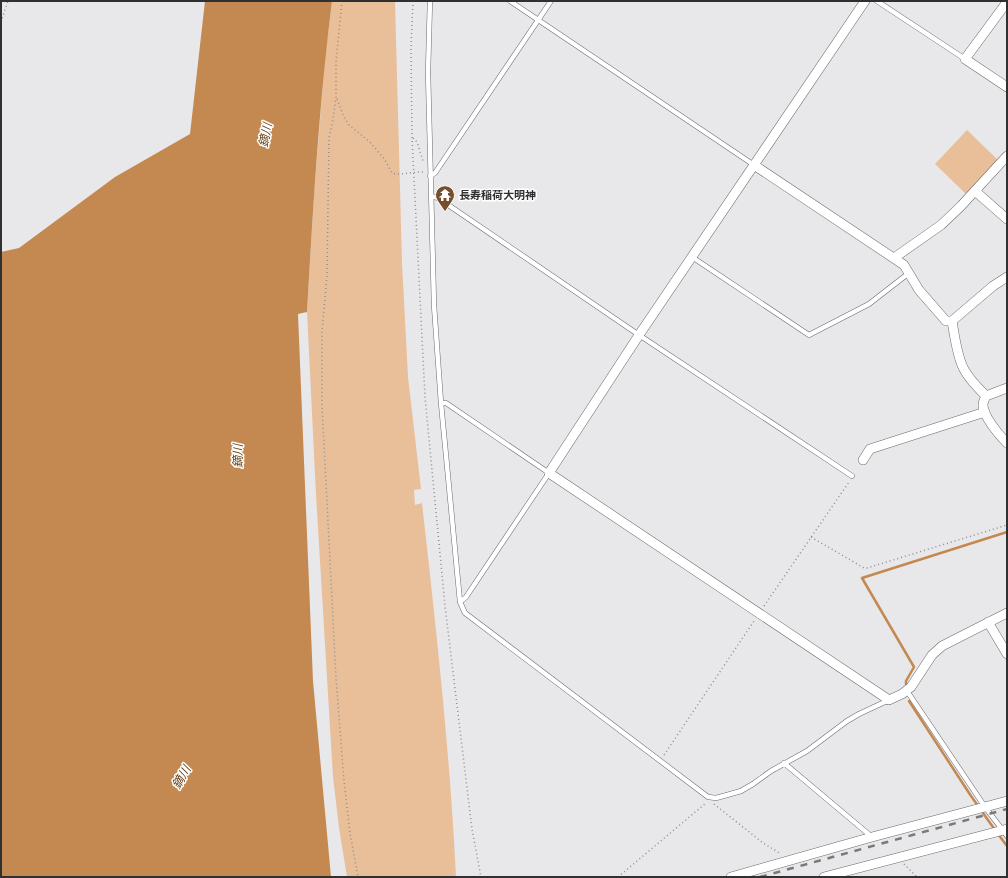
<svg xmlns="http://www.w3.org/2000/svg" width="1008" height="878" viewBox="0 0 1008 878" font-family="'IBM Plex Sans','Noto Sans JP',sans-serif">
  <rect width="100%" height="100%" fill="#e8e8eb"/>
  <path fill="#e9bf9a" d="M332,1h63l7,262 6,114 13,112 -7,1 1,15 7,-2c14,124 28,249 34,374h-109l-8,-49 -6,-51 -17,-282 -9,-183 7,-117 11,-137z
    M967,130l32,31 -33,33 -31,-30z"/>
  <path fill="#c48951" d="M205,1h127c-13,103 -19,207 -25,311l-9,2 15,367 18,196h-330v-625l18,-4 96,-71 75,-43z"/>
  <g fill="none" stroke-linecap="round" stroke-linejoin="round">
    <path stroke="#c48951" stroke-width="2.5" d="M906,684v-3l8,-14 -52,-89 145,-46
      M909,701l62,95 24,34
      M998,834l9,12"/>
    <defs>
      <path id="lane" d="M430,1l-2,71 6,233 7,98 19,199 5,11 243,184 8,1 11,-3 14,-4 12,-7 18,-13 36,-20 40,-30 12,-7 30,-14
        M510,1l244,164
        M877,1l88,58
        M430,176l5,-3 116,-172
        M431,196l7,2 201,137 213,141
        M692,257l117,78 60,-31 40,-31
        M441,403h5l103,70 -83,124 -6,5
        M907,691l78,116 22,29
        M784,763l88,74"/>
      <path id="street" d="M865,1l-226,334 -90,138 340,227 13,-6 9,-7 21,-32 10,-9 65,-33
        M1007,2l-42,57 42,28
        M754,165l150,100 15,25 27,31h6
        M975,191l32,28
        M894,258l47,-33 20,-19 46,-50
        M1007,277l-14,9 -41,35c2,13 6,40 13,50 5,9 13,17 21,25 -1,2 -3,6 -3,9 0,11 16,30 24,38
        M986,396l21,-8
        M863,460l7,-11 115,-37
        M988,622l19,32
        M731,877l141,-40 135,-36
        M824,877l183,-48"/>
    </defs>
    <use href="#lane" stroke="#6a6a6d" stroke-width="5.5"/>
    <use href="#street" stroke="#6a6a6d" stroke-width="10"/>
    <path stroke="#8e8e90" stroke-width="1.5" stroke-dasharray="1 3" stroke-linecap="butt" d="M342,1l-6,61v36l-3,21 -4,19 -2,137 -5,57v73l14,273 8,103 6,52 8,44
      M413,1l-2,46 1,91 13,259 20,209 27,223 9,48
      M1,22l7,-21
      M337,99l7,18 5,8 21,17 15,18 7,13c10,3 21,-2 32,-1
      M413,138l4,4 6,19
      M811,537l53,31h3l140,-43
      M764,606l85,-124
      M664,755l90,-134
      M714,804l49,39 18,11
      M904,864l13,13
      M618,877l88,-74"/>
    <use href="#lane" stroke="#fff" stroke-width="4.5"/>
    <use href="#street" stroke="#fff" stroke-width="9"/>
    <path stroke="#79797a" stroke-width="2.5" stroke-dasharray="7 7" stroke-linecap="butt" d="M760,877l247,-68"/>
  </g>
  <defs>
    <symbol id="temple-pin" viewBox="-11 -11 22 30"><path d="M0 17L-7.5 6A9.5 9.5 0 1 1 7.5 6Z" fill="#754f2b" stroke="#fff"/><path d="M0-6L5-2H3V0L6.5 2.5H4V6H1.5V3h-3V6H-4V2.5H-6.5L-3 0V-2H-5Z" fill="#fff"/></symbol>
  </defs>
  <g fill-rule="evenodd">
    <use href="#temple-pin" x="434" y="184" width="22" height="30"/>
  </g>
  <g text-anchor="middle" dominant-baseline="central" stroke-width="3" stroke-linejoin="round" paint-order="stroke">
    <g font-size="11" font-weight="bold" fill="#303031" stroke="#fff" text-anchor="start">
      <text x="459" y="195">長寿稲荷大明神</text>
    </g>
    <g font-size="12" font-style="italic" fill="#673f14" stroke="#fff">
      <text transform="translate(265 135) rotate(-79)">鏑川</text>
      <text transform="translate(237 456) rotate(-90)">鏑川</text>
      <text transform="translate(181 777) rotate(-60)">鏑川</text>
    </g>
  </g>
  <rect width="1008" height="878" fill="none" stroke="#303031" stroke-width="4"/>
</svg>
